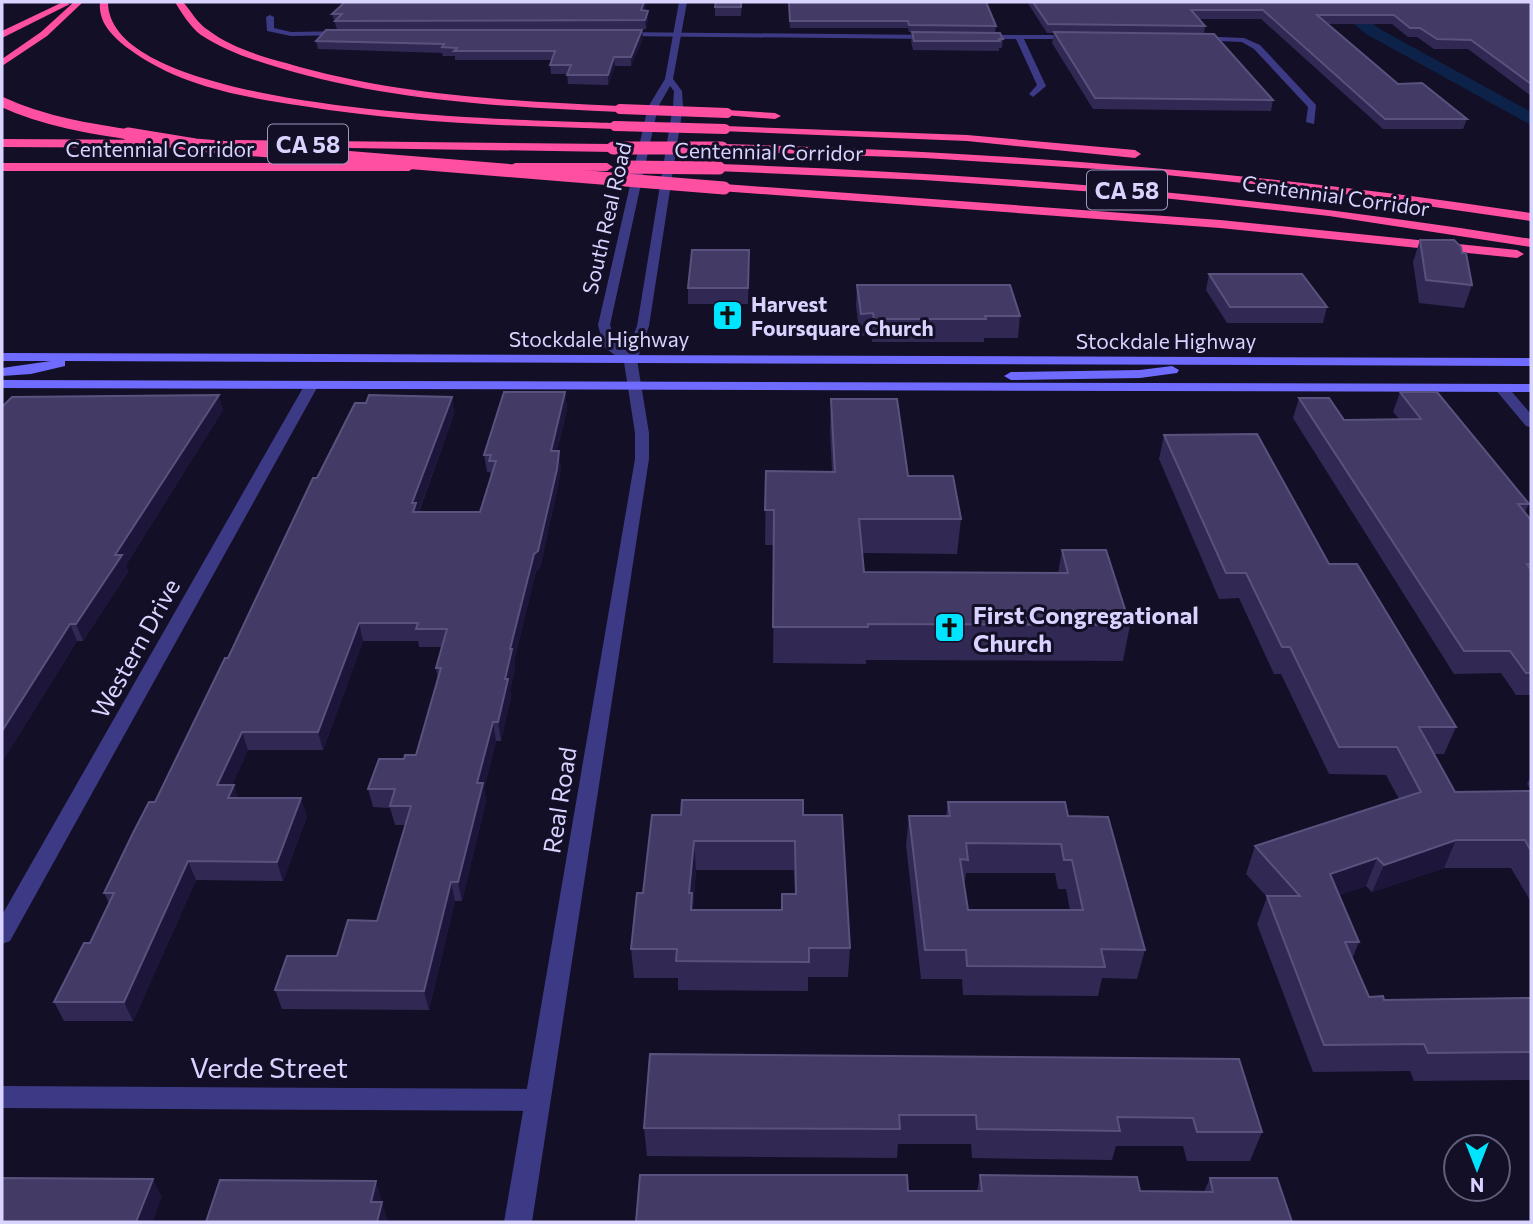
<svg xmlns="http://www.w3.org/2000/svg" width="1533" height="1224" viewBox="0 0 1533 1224" font-family="Commissioner,sans-serif">
  <rect width="100%" height="100%" fill="#130f26"/>
  <g fill="none" stroke-linecap="round" stroke-linejoin="round">
    <path fill="#0c2248" fill-rule="evenodd" d="M1334,2h14l30,26 153,84v13l-165,-91 -23,-19z"/>
    <path fill="#3d3a85" fill-rule="evenodd" d="M270,15l4,2v11l17,4 54,-1 4,2 -4,2 -54,1 -24,-5 -1,-14z
      M618,32l315,3 4,2 -4,2 -312,-3z
      M975,35h101l4,2 -4,2h-52l22,47 -13,11 -4,-3 8,-9 -21,-46h-38z
      M1195,36l49,2 16,7 56,60 -2,19 -8,-2 2,-15 -54,-58 -12,-7 -50,-2z
      M311,382l7,4 -308,555 -8,3v-29l302,-529z
      M2,1086l535,3 9,3 4,8 -4,8 -9,3 -535,-3z"/>
    <path fill="#3d3a85" fill-rule="evenodd" d="M679,2h8l-14,77 9,12 1,15 -34,220 -12,34 12,73v26l-117,763h-28l131,-763v-26l-11,-71 -20,-15 -6,-22 50,-218 17,-28zM670,86l4,5 -1,15 -36,220 -10,25 -12,-9 -5,-17 48,-218z
      M1501,384l5,1 25,29v13l-5,-1 -32,-38z"/>
    <path fill="#6f6bff" fill-rule="evenodd" d="M2,353l1529,5v8l-1466,-5v5l-34,8 -29,2v-8l49,-7h-49z
      M1172,366l7,4 -2,3 -37,5 -129,2 -7,-4 7,-4 129,-2z
      M2,380l1529,4v8l-1529,-4z"/>
    <path fill="#ff4fa3" fill-rule="evenodd" d="M63,2l7,2 -68,34v-7z
      M74,2h9l-36,34 -45,30v-7l39,-27z
      M100,2h8c0,114 425,118 507,121l6,3 -6,3c-104,-3 -209,-6 -312,-23 -61,-9 -124,-20 -174,-57 -16,-12 -31,-26 -29,-47z
      M175,2h8c8,9 15,22 25,28 22,17 52,26 78,33 107,32 223,38 334,43l6,3 -6,3c-113,-5 -231,-11 -340,-44 -27,-8 -55,-17 -79,-33 -10,-7 -20,-23 -26,-33z
      M727,110l48,3 6,3 -6,3 -52,-4 -2,-2z
      M725,126l242,9 168,15 6,4 -6,4 -168,-17 -246,-10v-4z
      M2,139l172,1 6,4 -6,4 -172,-1z
      M234,140l379,4 6,4 -6,4 -383,-6 -2,-2z
      M722,144c272,7 540,28 809,69v8l-201,-29 -202,-21 -203,-13 -207,-7v-6z
      M2,163h407l6,4 -6,4h-407z
      M515,163h92l6,4 -6,4 -96,-1 -2,-3z
      M719,164c273,10 543,31 812,75v8l-202,-31 -203,-22 -203,-14 -208,-9 -2,-3z
      M724,184l496,36 297,30 7,4 -7,4 -297,-30 -500,-37 -2,-3z"/>
    <path stroke="#ff4fa3" stroke-width="10" d="M2,102c43,20 90,27 137,34
      M620,109l107,4
      M615,126l110,3"/>
    <path stroke="#ff4fa3" stroke-width="13" d="M128,134l67,11 529,43
      M613,148h109
      M623,167l96,1"/>
  </g>
  <path fill="#312854" fill-rule="evenodd" d="M647,2l-3,9 4,8 -2,10h-309l-5,-15z
    M742,2l-1,14h-26v-9z
    M788,2h198l10,24 -1,7 -86,-1 -1,-4h-118z
    M1027,2h504v94l-63,-47h-34l-17,-12h-9l-16,-13h-65l71,60 69,35 -4,10h-80l-122,-110h-62l6,7 -1,8 69,66 -2,11 -178,-2 -41,-66 2,-10h-7z
    M912,32l91,7 -1,9h-3v3l-86,-1 -2,-9z
    M643,38l-12,28h-16l-7,19 -40,-1 -1,-10h-16l-1,-9 2,-5h-97v-4h-12l-1,-3 -124,-4 -2,-8z
    M1420,240l52,45 -8,23 -45,-5 -6,-41z
    M749,265l-1,39h-60v-16z
    M1209,274l118,33 -4,16h-96l-21,-33z
    M857,285l163,31 -2,22h-34v4h-112v-7l-12,1 -4,-30z
    M565,392l2,17 -10,42 4,17 -3,18 -18,82 -4,3 -22,90 1,6 -5,23 1,7 -10,44h-5l-12,48 2,12 -24,100h-7l-26,109 -147,-1 -7,-19 62,-34 40,-35 28,-96h-10l-5,-17 -17,-1 -5,-18 36,-30 12,-4 22,-76 -2,-11 6,-21h-23l-1,-6h-55l-40,109h-75l-16,35 6,13 69,18 -24,65 -87,-1 -63,141h-69l-10,-19 36,-59 19,-40 -5,-10 51,-91 73,-144 89,-180 49,-75 86,-6 2,17 -35,98h61l11,-35 -1,-5h-3l-3,-17z
    M1400,392l129,112 -4,8 6,8v175h-15l-15,-22 -47,1 -161,-256 6,-20 45,22 55,-1 -6,-7z
    M831,399l77,77 53,43 -4,35 -95,-1 2,19 194,1 4,-23 68,75 -7,36 -257,-1v4l-93,-1 1,-118h-9l1,-74 66,1 -2,-40z
    M2,405l221,5 -97,155 2,7 -45,69h-6l-75,121z
    M1164,435l165,129 127,163 -12,27h-10l21,38 76,-1v111l-20,-34h-67l-72,24 -6,-6 -27,9 20,47 -7,17 17,38 15,3 147,-2v82l-117,1 -4,-10 -97,1 -56,-148 10,-27 -21,-23 9,-28 144,-47 -13,-24 -57,-1 -48,-100h-7l-35,-76 -20,1 -60,-140z
    M1531,776v14l-4,-6z
    M948,802l120,14 77,134 -8,29 -35,-1 -4,18 -135,-1 -1,-16h-41l-15,-134 3,-29h37zM966,873h89l3,16h8l4,21h-102l-4,-24z
    M652,815h151l47,133 -2,29h-40v14l-130,-1v-12h-44l-3,-29 12,-56zM696,870h98l1,24 -13,16h-89z
    M1239,1059l23,73 -12,29h-63l-4,-15h-67l-4,14 -140,-2 -1,-14h-73l-1,14 -250,-2 -3,-28z
    M980,1175l160,16 64,1 6,-14 82,44 -384,-31h69z"/>
  <path fill="#1d163a" d="M644,2h3l-5,17 -1,-9z
    M648,11v8l-2,10 -1,-9z
    M642,30l1,8 -12,28v-9z
    M614,57l1,9 -7,19v-10z
    M565,392l2,17 -14,58 -2,-16z
    M219,395l4,15 -97,155 2,7 -45,69 -7,-17 39,-69z
    M452,397l2,17 -36,99 -5,-1 -1,-9z
    M559,451l2,17 -3,18 -18,82 -4,3 -22,90 1,6 -5,23 1,7 -10,44 -3,-19 12,-73z
    M359,623l4,18 -40,109 -5,-18z
    M70,624l7,17 -75,121v-31z
    M493,722l3,19 -12,48 2,12 -24,100 -4,-19 19,-99z
    M242,732l6,18 -24,54 -7,-19z
    M234,785l6,19 -12,-6z
    M301,798l6,18 -24,65 -6,-19z
    M1456,840l-12,28 -72,24 12,-27z
    M694,841l2,29 -3,35v34l-4,-46z
    M1377,858l-11,28 -47,16 11,-28z
    M188,861l8,19 -63,141 -9,-19z
    M451,882l4,19 -26,109 -5,-19z
    M153,1179l9,18 -9,25h-17z
    M376,1181l6,19 -5,22 -6,-20z
    M382,1202l6,20h-11z"/>
  <path fill="#433a66" stroke="#5a527e" stroke-width="2" fill-rule="evenodd" d="M345,2h299l-3,8 7,1 -3,9 -310,1 7,-7h-10z
    M716,2h25v5h-26z
    M789,2h197l10,24 -87,-1 -1,-4h-118z
    M1033,2h498v82l-60,-44 -34,-1 -17,-11h-10l-16,-13h-77l81,69 24,-1 45,36h-82l-122,-109h-72l14,16 -157,-2z
    M326,30h316l-11,27h-17l-6,18h-41l4,-10h-21l5,-14h-101l3,-3 -15,-1 2,-3 -128,-3z
    M912,32l88,1 3,6h-4l1,2h-86z
    M1054,32l160,2 59,66 -178,-2z
    M1420,240h34l7,7 1,6h4l6,32 -46,-5z
    M692,250h57l-1,38h-60z
    M1209,274h93l25,33h-97z
    M857,285h153l10,31h-35l1,3h-112l-1,-6 -12,1z
    M504,392h61l-14,59h8l-2,18 -19,82 -4,3 -24,95h2l-7,30h3l-10,43h-5l-16,61h6l-25,99h-7l-27,109 -149,-1 12,-34h50l11,-36 29,1 34,-115h-21l5,-17h-27l11,-30h25l1,-4h11l25,-87h-5l11,-39h-31l2,-6h-59l-41,109h-76l-25,53h17l-6,13h73l-24,64 -89,-1 -64,141h-70l30,-59h6l24,-50h-10l29,-60 16,-31h6l70,-144h3l85,-180h4l38,-75h11l3,-8 83,2 -40,106h4l-3,9h67l16,-51h-7l2,-6h-7z
    M1400,392h37l92,112h-11l13,16v44h-4l4,6v103h-5l-16,-22h-46l-165,-253h30l15,22 77,-1z
    M219,395l-104,160h7l-46,69h-6l-68,107v-326h2l8,-8z
    M831,399h66l11,77h45l8,43h-102l5,53 204,1 -6,-23h44l24,75 -262,-1v3h-95l1,-117h-9l1,-39 69,1z
    M1257,434l72,130h28l99,163h-37l36,65 76,-1v60l-6,-11h-69l-72,25 -7,-7 -47,16 29,68h-14l24,55 14,-1 1,4 147,-2v54l-103,1 -4,-9 -100,1 -57,-149h33l-45,-50 166,-54 -24,-45h-58l-49,-100h-8l-36,-74h-20l-62,-138z
    M682,800h121v15h39l8,133h-41v14l-133,-1 1,-12h-46l6,-56h6l9,-78h29zM694,841h101l1,53h-14v16h-91l1,-17h-3z
    M948,802h117l3,14 40,1 37,133 -44,-1 4,18 -138,-1 -1,-16h-41l-16,-134h41zM966,843l95,1 3,16h8l11,50h-115l-8,-51 8,1z
    M650,1054l589,5 23,73h-65l-4,-14 -76,-1 3,14 -143,-2 -1,-14h-77l1,14 -256,-1z
    M640,1175h267l1,16h74l-2,-16 157,2 3,14 73,1 -3,-14h67l15,44h-656z
    M2,1178l151,1 -17,43h-134z
    M220,1180l156,1 -5,21h11l-5,20h-171z"/>
  <defs>
    <symbol id="church-square" viewBox="-11 -11 22 22"><rect x="-9" y="-9" width="18" height="18" rx="4" fill="#00e5ff" stroke="#130f26"/><path d="M-1.2-6h2.4v3.5h3.3v2.4h-3.3V6h-2.4V-.1h-3.3v-2.4h3.3Z" fill="#111"/></symbol>
  </defs>
  <g fill-rule="evenodd">
    <use href="#church-square" x="710" y="298" width="35" height="35"/>
    <use href="#church-square" x="932" y="610" width="35" height="35"/>
  </g>
  <g text-anchor="middle" dominant-baseline="central" stroke-width="6" stroke-linejoin="round" paint-order="stroke">
    <g font-size="21" fill="#d9d4ff" stroke="#130f26">
      <text x="160" y="148">Centennial Corridor</text>
      <text transform="translate(769 151) rotate(1)">Centennial Corridor</text>
      <text transform="translate(1336 195) rotate(8)">Centennial Corridor</text>
      <text transform="translate(606 218) rotate(-77)">South Real Road</text>
      <text x="599" y="338">Stockdale Highway</text>
      <text x="1166" y="340">Stockdale Highway</text>
    </g>
    <g font-size="21" font-weight="bold" fill="#d9d4ff" stroke="#130f26" text-anchor="start">
      <text x="751" y="303">Harvest<tspan x="751" dy="24">Foursquare Church</tspan></text>
    </g>
    <g fill="#130f26" stroke="#9e99be" stroke-width="2">
      <rect x="268" y="124.5" width="80" height="39" rx="5"/>
      <rect x="1087" y="170.5" width="80" height="39" rx="5"/>
    </g>
    <g font-size="23" font-weight="bold" fill="#d9d4ff">
      <text x="308" y="144">CA 58</text>
      <text x="1127" y="190">CA 58</text>
    </g>
    <g font-size="24" font-weight="bold" fill="#d9d4ff" stroke="#130f26" text-anchor="start">
      <text x="973" y="614">First Congregational<tspan x="973" dy="28">Church</tspan></text>
    </g>
    <g font-size="24" fill="#d9d4ff" stroke="#130f26">
      <text transform="translate(135 648) rotate(-61)">Western Drive</text>
      <text transform="translate(559 800) rotate(-81)">Real Road</text>
    </g>
    <g font-size="28" fill="#d9d4ff" stroke="#130f26">
      <text x="269" y="1067">Verde Street</text>
    </g>
  </g>
  <rect width="1533" height="1224" fill="none" stroke="#d9d4ff" stroke-width="7"/>
  <g transform="translate(1477 1168) rotate(180)"><circle r="33" fill="#130f26" stroke="#625e7d" stroke-width="2"/>
  <path d="M0-5L12 26L0 18L-12 26Z" fill="#00e5ff"/>
  <text y="-10" font-size="19" font-weight="bold" text-anchor="middle" fill="#d9d4ff">N</text>
  </g>
</svg>
